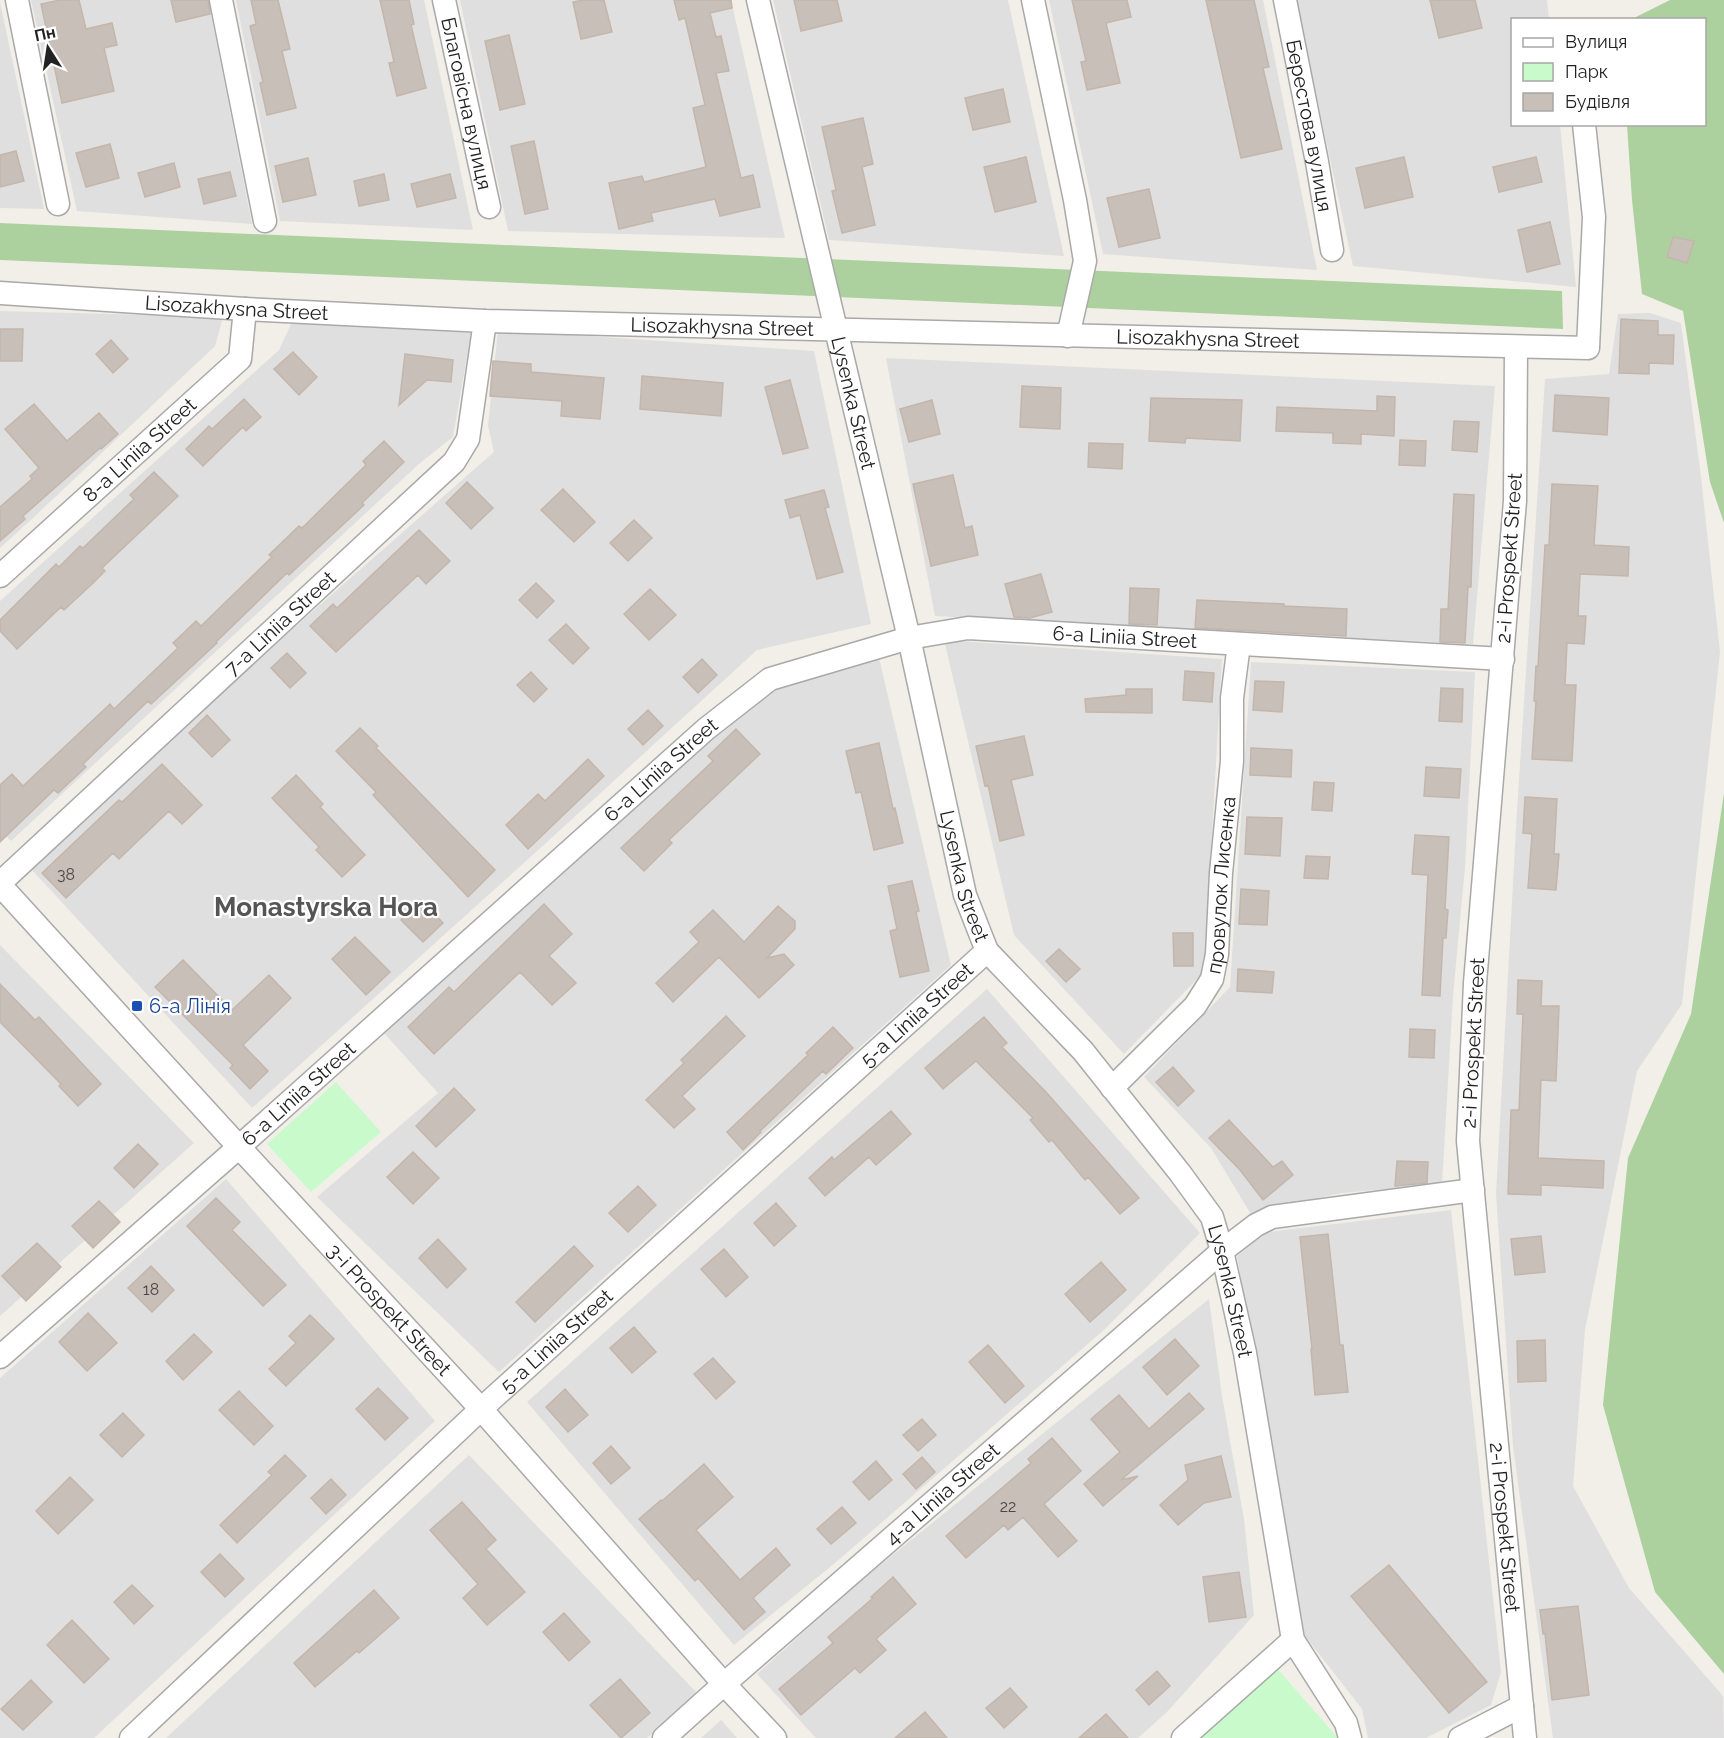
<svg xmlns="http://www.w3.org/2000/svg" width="1724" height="1738" viewBox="0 0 1724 1738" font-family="Raleway,sans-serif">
  <rect width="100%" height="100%" fill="#f2efe9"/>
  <path fill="#e0dfdf" d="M31,0h177l44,224 -175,-13z
    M236,0h188l49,230 -193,-9z
    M460,0h271l54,238 -277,-7z
    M773,0h235l56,256 -235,-16z
    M1049,0h214l54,270 -214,-16z
    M1296,0h251l2,19 -37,1v104l48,1 16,162 -223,-21z
    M0,2l44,207 -44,-1z
    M0,311l223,6 -8,29 -182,172 -33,30z
    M1650,313l31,10 20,154 19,175 -38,352 -45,67 -52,259 -12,156 56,102 94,108 1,42h-171l-40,-291 -17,-253 21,-384 28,-431 64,-5 9,-60z
    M292,322l179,11 -18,104 -33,26 -409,378 -11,-11v-229l279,-251z
    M498,330l316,21 57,273 -114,26 -222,203 -283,255 -220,-238 200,-188 262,-230 -6,-26z
    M886,358l609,28 -22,258 -538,-28z
    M944,640l278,19 -18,313 -80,82 -110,-119z
    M879,658l72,307 -452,407 -182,-175 121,-104 -54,-60 384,-346z
    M1251,662l224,10 -10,195 -12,129 -11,188 -100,9 -50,10 -40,13 -41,-68 -67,-71 86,-90z
    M0,945l194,198 -194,173z
    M987,989l213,244 -95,96 -270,234 -101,82 -207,-243z
    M226,1179l209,242 -341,317h-94v-360z
    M1451,1210l50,462 -10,33 -65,33h-58l-6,-29 -57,-73 -68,-380 30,-24z
    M1209,1299l13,97 22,123 10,96 -87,97 -29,26h-322l-59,-64 101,-91z
    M469,1455l228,238 -50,45h-481z
    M721,1720l16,18h-36z"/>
  <path fill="#add19e" d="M1670,0h54v523l-14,-41 -27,-171 -41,-17 -10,-94 -5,-75 77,-1v-104l-72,-1z
    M0,223l1562,68 1,38 -1563,-69z
    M1724,793v881l-69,-82 -52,-187 25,-247 63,-144z"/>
  <path fill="#c8facc" d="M336,1082l45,50 -70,60 -44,-48z
    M1275,1666l63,72h-143z"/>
  <path fill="#c7bfb8" stroke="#c4b6ab" stroke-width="1.5" d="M60,0h19l7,29 26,-6 5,22 -13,3 10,43 -52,12 -21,-99z
    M171,0h37l2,14 -34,8z
    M251,0h27l12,49 -8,2 14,57 -29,7 -7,-32 3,-1 -13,-56 6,-2z
    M380,0h29l5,24 -3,1 15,63 -29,8 -8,-33 5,-1z
    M583,0h21l8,32 -31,7 -8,-37z
    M674,0h57l1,8 -22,5 6,24 5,-1 8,35 -13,2 25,105 12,-3 7,32 -40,9 -5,-17 -64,14 2,8 -34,8 -10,-46 33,-7 2,6 62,-15 -13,-59 12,-3 -20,-87 -6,2z
    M794,0h43l5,21 -41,10z
    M1072,0h55l4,17 -25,6 14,60 -33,7 -6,-28 5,-1z
    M1206,0h48l15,67 -6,1 19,81 -41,9z
    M1430,0h45l7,28 -43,10z
    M509,35l16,69 -25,6 -15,-69z
    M1003,89l7,33 -37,8 -8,-32z
    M863,118l10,46 -11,3 13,58 -33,8 -10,-42 4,-1 -14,-63z
    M534,141l14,68 -23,5 -14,-68z
    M110,144l9,34 -33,9 -10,-34z
    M16,151l8,30 -24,6v-32z
    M1026,157l10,45 -41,10 -11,-45z
    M1404,157l9,40 -48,11 -9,-40z
    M1536,157l6,25 -43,10 -6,-25z
    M308,158l8,37 -33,7 -8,-36z
    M174,163l6,24 -35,10 -7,-24z
    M230,172l6,24 -32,8 -6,-25z
    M384,174l5,26 -30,6 -5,-25z
    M450,174l6,24 -39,9 -6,-23z
    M1149,189l11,49 -41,9 -12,-49z
    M1550,222l10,42 -33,8 -9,-42z
    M1673,237l21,4 -7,22 -20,-6z
    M1621,319l37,2v14h16l-1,29 -24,-1v11l-30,-1z
    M0,329h23l-1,32h-22z
    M111,340l17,19 -15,14 -17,-19z
    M293,352l24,25 -18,18 -25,-26z
    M405,354l48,6 -2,22 -24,-2 -28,25z
    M493,361l38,3v8l73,6 -4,41 -39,-3 1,-15 -72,-5z
    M642,376l81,7 -2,33 -81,-7z
    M790,380l18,68 -25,6 -18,-67z
    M1022,386l39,2 -1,41 -40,-2z
    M1555,395l54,3 -2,37 -54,-4z
    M1377,396l18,1 -1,39 -33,-2v10l-28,-1v-10l-57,-2 1,-24 100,4z
    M1151,398l91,2 -2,41 -54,-3 -1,5 -36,-2z
    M244,399l17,18 -15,14 -3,-4 -40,39 -17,-17 23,-23 3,3z
    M932,400l8,34 -31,8 -9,-33z
    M34,404l33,37 32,-28 19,21 -17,15 -1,-1 -77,68 2,3 -25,22v-34l32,-28 -2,-3 9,-8 -34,-39z
    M1454,421l25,1 -2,30 -25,-2z
    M1400,440l26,1 -1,25 -26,-1z
    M384,441l20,21 -42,41 2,2 -75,70 -2,-2 -71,69 1,1 -66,61 -3,-3 -65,63 3,3 -28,26 -4,-3 -54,52v-57l12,-11 11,12 87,-82 4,5 64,-61 -5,-5 23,-22 5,5 71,-69 -3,-2 30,-29 3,2 64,-63 -3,-4z
    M1089,443l34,1 -1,25 -34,-2z
    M154,472l24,24 -76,72 3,3 -14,14 -27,25 -3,-3 -44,42 -17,-18v-11l56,-56 3,3 21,-21 3,2 51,-49 -4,-4z
    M953,475l12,53 7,-2 6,29 -47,11 -18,-82z
    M467,482l26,26 -22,21 -25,-26z
    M1552,484l46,2 -4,59 35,2 -1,29 -48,-2 -2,42h8l-2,28 -17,-1 -2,42h11l-4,76 -40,-2 4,-58h-2l2,-35h2l7,-121h4z
    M563,489l32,33 -21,20 -33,-32z
    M824,490l5,17 -4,1 18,64 -26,7 -17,-64 -10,3 -5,-18z
    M1454,494l20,1 -3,92h-3l-3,56 -25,-1 1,-33h7z
    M634,520l18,18 -24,23 -18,-18z
    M419,530l31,31 -24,23 -8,-9 -82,77 -26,-26 23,-22 4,4z
    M1041,574l11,38 -22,6 -16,-1 -9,-33z
    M536,583l18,18 -17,17 -18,-18z
    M1130,588l29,1 -2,36 -28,-1z
    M650,589l26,26 -27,25 -25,-26z
    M1197,600l87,4v2l63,3 -1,27 -151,-8z
    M566,624l23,24 -16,16 -24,-24z
    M287,653l19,20 -16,15 -19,-20z
    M702,659l15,16 -19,18 -15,-16z
    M1185,671l29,2 -2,29 -29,-2z
    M531,672l16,17 -13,13 -17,-17z
    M1255,681l29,1 -2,30 -29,-2z
    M1441,688l22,1 -1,33 -23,-1z
    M1126,689h26v24l-66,-1 -1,-13 41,-4z
    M648,710l15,16 -20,19 -15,-16z
    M207,715l23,25 -18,17 -23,-24z
    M360,728l18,18 -2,2 119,122 -27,27 -95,-102 3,-3 -40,-41z
    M736,729l24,25 -91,86 3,3 -28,28 -23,-23 92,-87 -5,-5z
    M1024,736l9,39 -22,5 13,55 -24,6 -12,-56 -3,1 -9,-40z
    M879,743l14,66 2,-1 8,35 -29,7 -13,-58 -5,1 -10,-42z
    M1251,748l41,2 -1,27 -41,-2z
    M588,759l16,17 -76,73 -22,-24 32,-31 7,7z
    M162,764l40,41 -20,19 -13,-13 -50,48 -6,-6 -47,45 -24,-25 77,-73 3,2z
    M1426,767l35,2 -2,29 -35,-2z
    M296,775l27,29 -3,3 45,48 -23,22 -26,-27 3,-3 -47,-49z
    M1314,782l20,1 -2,28 -20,-1z
    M1525,797l32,2 -3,55h5l-3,36 -28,-2 4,-54 -9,-1z
    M1247,817l35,1 -2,38 -35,-2z
    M1415,835l34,2 -4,72 3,1 -2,28h-3l-3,58 -18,-1 6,-120 -16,-1z
    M1306,856l24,1 -2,22 -24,-1z
    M912,881l7,30 -3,1 13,59 -29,6 -10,-46 7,-2 -9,-43z
    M1241,889l28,2 -2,34 -28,-1z
    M421,900l22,23 -20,19 -22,-22z
    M544,904l28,30 -23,22 27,27 -24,22 -32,-33 -86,82 -26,-27 41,-40 5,5z
    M778,906l17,15v8l-28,29 17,-4 10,11 -35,33 -40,-41 -46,45 -17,-19 43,-41 -9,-10 23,-22 31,32z
    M1173,933h20v33h-19z
    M355,937l35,35 -24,23 -34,-36z
    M1059,949l21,20 -14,13 -20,-21z
    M183,960l49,50 37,-35 22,23 -48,47 25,26 -18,18 -20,-21 3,-3 -78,-78z
    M1238,969l36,3 -2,21 -35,-2z
    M1518,980l24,1 -1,25h18l-3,75 -15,-1 -3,78 66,3 -1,27 -62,-3v10l-33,-1 3,-84h8l4,-96h-6z
    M0,984l35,36 4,-3 62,67 -23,22 -19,-20 2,-2 -61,-62z
    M726,1016l19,20 -63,60 13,13 -21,19 -28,-28 38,-37 -3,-3z
    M984,1017l23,26 -5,4 44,45 93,106 -19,16 -32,-37 -3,3 -33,-40 -3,2 -19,-22 3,-2 -57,-57 -33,28 -18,-21z
    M833,1027l20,21 -27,26 -3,-3 -63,60 1,1 -18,18 -16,-18 81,-77 -2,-2z
    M1410,1029l25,1 -1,28 -25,-1z
    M1173,1067l21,24 -16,15 -22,-24z
    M454,1088l21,22 -39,37 -20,-21z
    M891,1111l20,23 -35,31 -7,-8 -44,39 -16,-18 23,-21 2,3z
    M1229,1120l44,47 9,-6 11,14 -30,25 -23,-30 -31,-32z
    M138,1144l20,20 -24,24 -20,-20z
    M413,1152l26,26 -26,26 -26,-27z
    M1397,1161l31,1 -1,21 -32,3z
    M638,1186l18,19 -28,27 -19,-19z
    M216,1198l24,24 -8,8 54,55 -23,21 -76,-80z
    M99,1201l21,21 -27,26 -21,-22z
    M776,1203l20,23 -22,20 -20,-23z
    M1328,1234l12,111h3l5,47 -33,3 -4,-46h1l-12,-112z
    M1541,1236l4,36 -30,3 -4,-36z
    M438,1239l28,30 -19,19 -28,-30z
    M37,1243l24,24 -35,34 -24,-25z
    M574,1246l19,20 -58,56 -19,-20z
    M724,1249l24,28 -22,20 -25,-28z
    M1101,1262l25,28 -36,32 -25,-28z
    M151,1266l23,24 -22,22 -24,-24z
    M88,1313l29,30 -30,28 -28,-29z
    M310,1315l24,24 -48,47 -17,-17 27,-26 -7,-7z
    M634,1327l22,25 -24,21 -22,-25z
    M194,1334l18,18 -29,28 -17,-19z
    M1175,1339l24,27 -32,29 -24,-28z
    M1545,1340l1,41 -28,1 -1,-41z
    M988,1345l36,41 -19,17 -36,-41z
    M713,1358l22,24 -19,17 -22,-25z
    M378,1388l30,30 -23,22 -29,-31z
    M565,1389l23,26 -20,17 -22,-25z
    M239,1391l34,35 -19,19 -35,-35z
    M1189,1393l15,16 -83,71 17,-4 -35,30 -19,-22 36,-32 -29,-33 28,-24 30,34z
    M123,1413l21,22 -22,22 -22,-22z
    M922,1419l14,16 -18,16 -15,-16z
    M1052,1438l29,33 -37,33 33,37 -19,16 -35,-40 -15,13 -4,-5 -38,33 -20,-22 85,-73 -3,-4z
    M611,1446l19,22 -19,16 -18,-21z
    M285,1455l21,21 -69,67 -17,-18 52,-50 -4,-3z
    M1221,1456l10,41 -27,6 -26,22 -18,-20 28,-25 -3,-15z
    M922,1457l13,15 -19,17 -13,-15z
    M876,1461l16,19 -23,20 -16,-18z
    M704,1464l29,33 -37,33 44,50 36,-32 14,17 -37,33 12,14 -21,18 -46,-52 -3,3 -56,-62 22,-19 1,1z
    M70,1477l23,23 -35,34 -22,-23z
    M331,1479l15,16 -20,19 -15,-16z
    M462,1502l34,38 -10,9 39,43 -38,33 -24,-27 15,-14 -48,-54z
    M842,1507l14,16 -25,21 -14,-15z
    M220,1554l24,25 -19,18 -24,-25z
    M1389,1565l98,117 -38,31 -98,-117z
    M1239,1572l7,45 -37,5 -6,-45z
    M893,1577l23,27 -40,35 10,11 -26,23 -5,-5 -54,47 -22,-26 54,-46 -5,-6 45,-39 -2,-1z
    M132,1585l21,21 -19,18 -20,-22z
    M374,1590l25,28 -40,35 -2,-2 -42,36 -21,-24z
    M1578,1606l11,89 -37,5 -7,-66h-2l-3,-24z
    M564,1613l26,29 -21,19 -26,-29z
    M72,1620l37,39 -25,24 -37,-38z
    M1157,1671l13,15 -21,19 -13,-15z
    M620,1679l30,34 -29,25 -31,-33z
    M31,1680l21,22 -29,28 -22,-21z
    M1010,1688l17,19 -23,21 -18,-20z
    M925,1712l22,26h-52z
    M1106,1714l22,24h-49z"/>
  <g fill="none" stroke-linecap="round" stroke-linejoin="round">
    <defs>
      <g id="minor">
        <path d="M17,0l41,204"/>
        <path d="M221,0l44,221"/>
        <path id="s1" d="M444,0l45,207"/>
        <path id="s2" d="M758,0l151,638 56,257 22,56 96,100 97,122 32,44 10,34 23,102 48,287 53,83 4,15"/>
        <path d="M1033,0l42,200 10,61 -17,75"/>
        <path id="s3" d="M1285,0l32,162 15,88"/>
        <path id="s4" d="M0,293l245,16 240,12 1103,27 6,-131 -10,-93"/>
        <path id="s5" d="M1516,347l-1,154 -40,482 -7,158 57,597"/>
        <path id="s6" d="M0,576l240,-217 5,-50"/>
        <path id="s7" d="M0,883l454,-421 14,-23 17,-118"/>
        <path id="s8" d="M0,885l239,262 242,262 243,275 51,54"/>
        <path id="s9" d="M1112,1088l83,-82 17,-27 5,-25 4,-81 11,-112v-63l7,-54"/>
        <path id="s10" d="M0,1357l239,-210 467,-418 64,-50 139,-41 59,-10 535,31"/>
        <path id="s11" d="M131,1738l350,-329 506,-458"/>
        <path id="s12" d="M664,1738l60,-54 498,-433 34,-26 16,-8 201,-27"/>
        <path d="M1183,1738l110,-98"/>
        <path d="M1460,1738l62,-32"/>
      </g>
    </defs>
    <use href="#minor" stroke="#a9a9a9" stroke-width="25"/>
    <use href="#minor" stroke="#fff" stroke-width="22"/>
  </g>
  <rect fill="#1a4fb4" stroke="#fff" stroke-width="2" x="131" y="1000" width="12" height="12" rx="3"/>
  <g text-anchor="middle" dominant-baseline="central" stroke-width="4.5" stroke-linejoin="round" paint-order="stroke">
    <g font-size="16" fill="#4b4948">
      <text x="66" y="874">38</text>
      <text x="151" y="1289">18</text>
      <text x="1008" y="1506">22</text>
    </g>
    <g font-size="20" fill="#222" stroke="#fff">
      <text stroke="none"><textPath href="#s1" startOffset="106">Благовісна вулиця</textPath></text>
      <text stroke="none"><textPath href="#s3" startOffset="128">Берестова вулиця</textPath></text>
      <text stroke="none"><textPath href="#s4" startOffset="237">Lisozakhysna Street</textPath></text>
      <text stroke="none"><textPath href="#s4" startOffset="723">Lisozakhysna Street</textPath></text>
      <text stroke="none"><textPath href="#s4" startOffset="1209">Lisozakhysna Street</textPath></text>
      <text stroke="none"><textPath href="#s2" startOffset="414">Lysenka Street</textPath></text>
      <text stroke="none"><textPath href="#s6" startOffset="188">8-a Liniia Street</textPath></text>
      <text transform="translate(1509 558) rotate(-86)">2-i Prospekt Street</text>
      <text stroke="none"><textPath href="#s7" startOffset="382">7-a Liniia Street</textPath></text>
      <text stroke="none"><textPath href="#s10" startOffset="1388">6-a Liniia Street</textPath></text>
      <text stroke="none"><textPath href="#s10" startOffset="884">6-a Liniia Street</textPath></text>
      <text stroke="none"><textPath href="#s2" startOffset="900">Lysenka Street</textPath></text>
      <text stroke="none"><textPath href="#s9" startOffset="243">провулок Лисенка</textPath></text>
      <text stroke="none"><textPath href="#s11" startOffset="1068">5-a Liniia Street</textPath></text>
      <text transform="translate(1473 1043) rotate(-87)">2-i Prospekt Street</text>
      <text stroke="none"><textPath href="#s10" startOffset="398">6-a Liniia Street</textPath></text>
      <text stroke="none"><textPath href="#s2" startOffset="1404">Lysenka Street</textPath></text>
      <text stroke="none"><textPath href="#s8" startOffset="576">3-i Prospekt Street</textPath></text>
      <text stroke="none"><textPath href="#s11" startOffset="582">5-a Liniia Street</textPath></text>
      <text stroke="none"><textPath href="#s12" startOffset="370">4-a Liniia Street</textPath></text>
      <text stroke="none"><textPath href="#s5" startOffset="1184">2-i Prospekt Street</textPath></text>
    </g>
    <g font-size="20" fill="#164399" stroke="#fff" text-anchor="start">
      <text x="149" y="1006">6-а Лінія</text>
    </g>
    <g font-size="26" font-weight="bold" fill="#555" stroke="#fff">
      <text x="326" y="907">Monastyrska Hora</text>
    </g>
  </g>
  <rect x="1511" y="18" width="195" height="108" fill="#ffffff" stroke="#a7a7a7" stroke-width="1.5"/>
  <rect x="1523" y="38" width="30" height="9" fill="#ffffff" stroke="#a7a7a7" stroke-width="1.5"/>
  <text x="1565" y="48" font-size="18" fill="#222222">Вулиця</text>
  <rect x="1523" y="63" width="30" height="18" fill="#c8facc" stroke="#a7a7a7" stroke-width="1.5"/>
  <text x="1565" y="78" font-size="18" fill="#222222">Парк</text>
  <rect x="1523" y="93" width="30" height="18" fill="#c7bfb8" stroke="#a7a7a7" stroke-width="1.5"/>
  <text x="1565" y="108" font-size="18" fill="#222222">Будівля</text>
  <g transform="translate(48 48) rotate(348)" stroke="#ffffff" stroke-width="4.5" paint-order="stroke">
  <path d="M0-4.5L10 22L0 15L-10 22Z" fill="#222222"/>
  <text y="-9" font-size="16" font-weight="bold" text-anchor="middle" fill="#222222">Пн</text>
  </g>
</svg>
